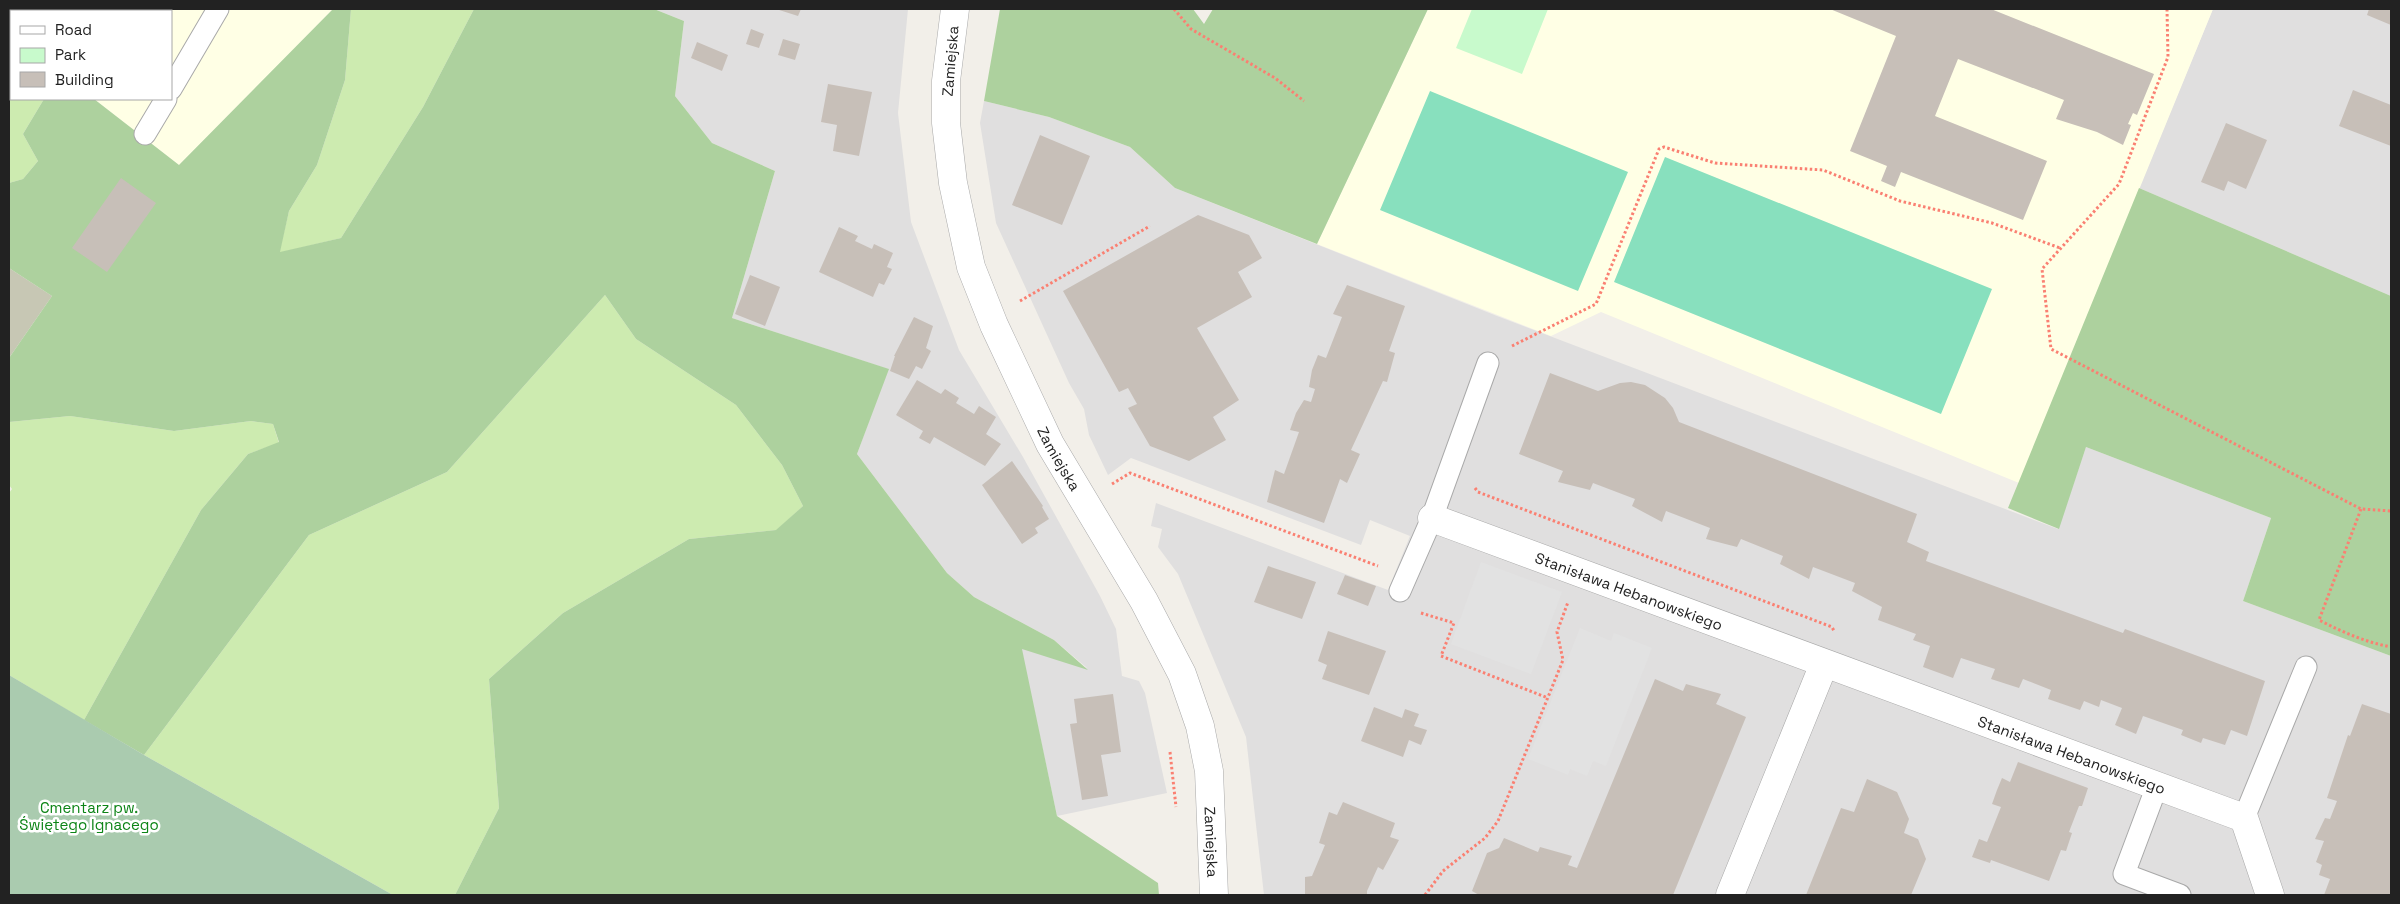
<svg xmlns="http://www.w3.org/2000/svg" width="2400" height="904" viewBox="0 0 2400 904" font-family="'Space Grotesk',sans-serif">
  <rect width="100%" height="100%" fill="#f2efe9"/>
  <path fill="#e0dfdf" d="M654,9h254l-10,104 13,109 48,128 64,107 77,139 16,33 6,47 17,5 6,12 22,100 -110,23 -36,-168 66,20 -33,-28 -80,-43 -27,-24 -90,-119 31,-85 -156,-51 43,-147 -63,-28 -37,-47 9,-75z
    M2213,9h178v287l-252,-108z
    M984,101l65,16 81,30 45,41 322,128 561,213 28,-82 185,71 -28,83 148,55v239h-1127l-18,-158 -68,-163 -20,-27 4,-18 -11,-3 5,-23 232,87 22,-54 -40,-16 -9,25 -230,-87 -23,17 -19,-40 -5,-26 -15,-26 -73,-160 -16,-100z"/>
  <path fill="#ffffe5" d="M9,9h324l-154,156 -85,-66h77v-88h-160v23l-2,-2z
    M1428,9h785l-194,474 -418,-171 -50,24 -234,-92z"/>
  <path fill="#c7c7b4" d="M9,268l43,28 -43,62z"/>
  <path fill="#cdebb0" d="M351,9h123l-51,98 -82,131 -62,15 10,-42 28,-46 28,-85z
    M9,32l2,2v65h33l-21,35 15,27 -15,18 -14,4z
    M605,295l31,44 100,66 46,60 21,41 -26,24 -88,9 -126,74 -74,66 10,129 -44,87h-62l-249,-140 165,-220 138,-63z
    M70,416l104,15 77,-10 22,3 6,19 -31,11 -47,56 -117,210 -75,-45v-182l3,-4 -3,-4v-63z"/>
  <path fill="#add19e" d="M333,9h18l-6,71 -28,85 -28,46 -9,41 61,-14 82,-131 51,-98h180l30,12 -9,75 37,47 63,28 -43,147 157,51 -32,85 90,119 27,24 80,43 34,30 -66,-21 35,167 101,67 1,12h-704l44,-87 -10,-129 74,-66 126,-74 87,-9 27,-24 -21,-41 -46,-60 -100,-66 -31,-44 -158,177 -138,63 -165,220 -60,-35 117,-210 47,-56 31,-12 -6,-18 -22,-3 -77,10 -104,-15 -61,6v-64l43,-62 -43,-28v-85l14,-4 15,-18 -15,-27 21,-35h50l85,66z
    M1000,9h193l11,15 9,-15h215l-111,235 -142,-56 -45,-41 -81,-30 -65,-16z
    M2139,188l252,108v360l-148,-55 28,-83 -185,-71 -27,82 -51,-21z"/>
  <path fill="#aacbaf" d="M9,675l135,80 249,140h-384z"/>
  <path fill="#c8facc" d="M1472,9h76l-26,65 -66,-26z"/>
  <path fill="#88e0be" d="M1430,91l198,81 -50,119 -198,-81z
    M1665,157l327,132 -51,125 -327,-132z"/>
  <path fill="#e2e2e2" d="M1481,562l81,30 -31,82 -80,-30z
    M1580,628l31,13 3,-8 38,15 -46,118 -13,-5 -6,15 -17,-7 -2,6 -40,-16z"/>
  <path fill="#c7bfb8" d="M776,9h25l-3,7z
    M1830,9h161l163,65 -17,41 -4,-2 -5,11 3,1 -8,20 -26,-13 -41,-13 8,-19 -106,-41 -23,57 112,45 -24,59 -122,-48 -6,15 -14,-6 6,-15 -37,-15 46,-115z
    M2369,9h22v16l-24,-10z
    M751,29l13,5 -5,14 -13,-4z
    M783,39l17,5 -5,16 -17,-5z
    M697,42l31,13 -6,16 -31,-13z
    M828,84l44,8 -13,64 -26,-5 4,-26 -16,-3z
    M2353,90l38,15v41l-52,-20z
    M2226,123l41,17 -21,49 -18,-8 -4,10 -23,-9z
    M1040,135l50,21 -28,69 -50,-20z
    M121,178l35,25 -49,69 -35,-24z
    M1198,215l51,20 13,23 -24,14 14,25 -55,31 42,72 -26,17 13,23 -37,21 -39,-15 -22,-38 9,-4 -9,-16 -9,4 -56,-101z
    M839,227l19,9 -3,5 17,8 2,-5 19,9 -6,14 5,2 -8,16 -5,-2 -6,14 -54,-25z
    M750,275l30,12 -15,39 -30,-12z
    M1347,285l58,21 -16,45 6,2 -8,29 -4,-1 -32,69 9,4 -13,29 -7,-4 -16,44 -57,-21 8,-32 9,4 15,-42 -9,-2 6,-17 8,-13 7,2 4,-13 -6,-2 3,-17 6,-15 8,3 16,-41 -9,-3z
    M914,317l19,9 -7,22 5,3 -9,18 -6,-3 -7,13 -19,-8 5,-15h-1z
    M1550,373l48,18 22,-8 11,-1 14,3 20,13 8,10 6,14 238,92 -10,28 22,10 -3,9 197,72 2,-4 140,52 -18,55 -16,-6 -6,15 -22,-7 -2,5 -20,-8 2,-5 -40,-14 -7,18 -21,-9 7,-17 -21,-8 -2,7 -15,-6 -4,9 -32,-11 3,-9 -28,-11 -4,9 -28,-9 4,-10 -34,-11 -8,20 -30,-11 7,-21 -17,-6 3,-6 -38,-14 4,-13 -30,-16 3,-8 -42,-16 -4,12 -29,-15 3,-8 -42,-17 -4,8 -31,-8 4,-11 -44,-17 -4,11 -30,-16 3,-7 -42,-16 -3,7 -32,-8 5,-11 -44,-17z
    M917,380l24,14 4,-5 14,9 -3,5 18,11 5,-8 17,11 -10,17 15,10 -16,22 -51,-29 -4,7 -11,-6 4,-7 -27,-16z
    M1012,461l31,45 -1,1 7,12 -14,9 3,5 -16,11 -40,-59z
    M1268,566l48,16 -14,37 -48,-17z
    M1345,575l31,11 -8,20 -31,-12z
    M1328,631l58,20 -17,44 -47,-16 5,-14 -9,-4z
    M1655,679l28,12 3,-7 35,10 -5,10 30,13 -73,178h-194l-7,-4 15,-38 12,-5 5,-10 34,14 2,-5 32,9 -4,9 9,3z
    M1113,694l8,58 -20,3 7,41 -26,4 -12,-76 7,-1 -3,-24z
    M2362,704l29,10v181h-67l6,-16 -11,-4 3,-10 -6,-3 8,-21 -9,-2 10,-21 5,1 7,-18 -10,-3 21,-63 2,1z
    M1374,707l28,11 3,-9 14,5 -5,12 13,4 -6,15 -12,-5 -6,17 -42,-16z
    M2018,762l70,26 -6,18h-3l-10,26 3,1 -6,18 -5,-1 -12,31 -58,-21 -1,3 -18,-6 7,-18 8,3 14,-35 -9,-3 5,-14 5,-12 8,4z
    M1867,779l30,13 12,27 -5,14 14,6 8,20 -15,36h-105l35,-87 13,4z
    M1343,802l52,21 -5,14 9,3 -16,30 -5,-3 -11,24v4h-62v-18l7,-1 13,-31 -6,-2 10,-31 8,3z"/>
  <g fill="none" stroke-linecap="round" stroke-linejoin="round">
    <defs>
      <path id="service" d="M171,89l47,-80
        M145,134l21,-35
        M1400,591l32,-73 56,-155
        M2157,786l-33,88 56,21
        M2244,818l62,-151"/>
      <g id="minor">
        <path id="s1" d="M1432,518l812,300 26,77"/>
        <path d="M1730,895l94,-231"/>
      </g>
      <g id="tertiary">
        <path id="s2" d="M955,9l-9,72v42l7,60 18,84 23,58 56,119 94,157 38,73 18,52 9,45 5,124"/>
      </g>
    </defs>
    <use href="#service" stroke="#a9a9a9" stroke-width="23"/>
    <use href="#minor" stroke="#a9a9a9" stroke-width="29"/>
    <use href="#tertiary" stroke="#a9a9a9" stroke-width="29"/>
    <path stroke="#fa8072" stroke-width="3" stroke-dasharray="2.5 2.5" stroke-linecap="butt" d="M1174,9l17,20 84,49 29,23
      M2167,9l1,48 -49,127 -77,85 9,80 310,160 30,2
      M1020,301l130,-75
      M1512,346l84,-42 63,-155 5,-2 51,16 108,7 77,31 92,22 68,25
      M1112,484l18,-11 248,93
      M1475,488l3,4 354,135 2,4
      M2361,509l-42,111c23,12 46,22 72,27
      M1421,613l33,10 -13,33 107,42
      M1170,752l6,55
      M1425,895l18,-24 42,-33 13,-17 65,-161 -6,-28 11,-30"/>
    <use href="#service" stroke="#fff" stroke-width="21"/>
    <use href="#minor" stroke="#fff" stroke-width="28"/>
    <use href="#tertiary" stroke="#fff" stroke-width="28"/>
  </g>
  <g text-anchor="middle" dominant-baseline="central" stroke-width="5" stroke-linejoin="round" paint-order="stroke">
    <g font-size="15" fill="#222" stroke="#fff">
      <text transform="translate(950 61) rotate(-85)">Zamiejska</text>
      <text stroke="none"><textPath href="#s2" startOffset="472">Zamiejska</textPath></text>
      <text stroke="none"><textPath href="#s1" startOffset="210">Stanisława Hebanowskiego</textPath></text>
      <text stroke="none"><textPath href="#s1" startOffset="682">Stanisława Hebanowskiego</textPath></text>
      <text stroke="none"><textPath href="#s2" startOffset="892">Zamiejska</textPath></text>
    </g>
    <g font-size="15" fill="#0c8416" stroke="#fff">
      <text x="89" y="807">Cmentarz pw.<tspan x="89" dy="17">Świętego Ignacego</tspan></text>
    </g>
  </g>
  <rect width="2400" height="904" fill="none" stroke="#222222" stroke-width="20"/>
  <rect x="10" y="10" width="162" height="90" fill="#ffffff" stroke="#a7a7a7"/>
  <rect x="20" y="26" width="25" height="8" fill="#ffffff" stroke="#a7a7a7"/>
  <text x="55" y="35" font-size="15" fill="#222222">Road</text>
  <rect x="20" y="48" width="25" height="15" fill="#c8facc" stroke="#a7a7a7"/>
  <text x="55" y="60" font-size="15" fill="#222222">Park</text>
  <rect x="20" y="72" width="25" height="15" fill="#c7bfb8" stroke="#a7a7a7"/>
  <text x="55" y="85" font-size="15" fill="#222222">Building</text>
</svg>
